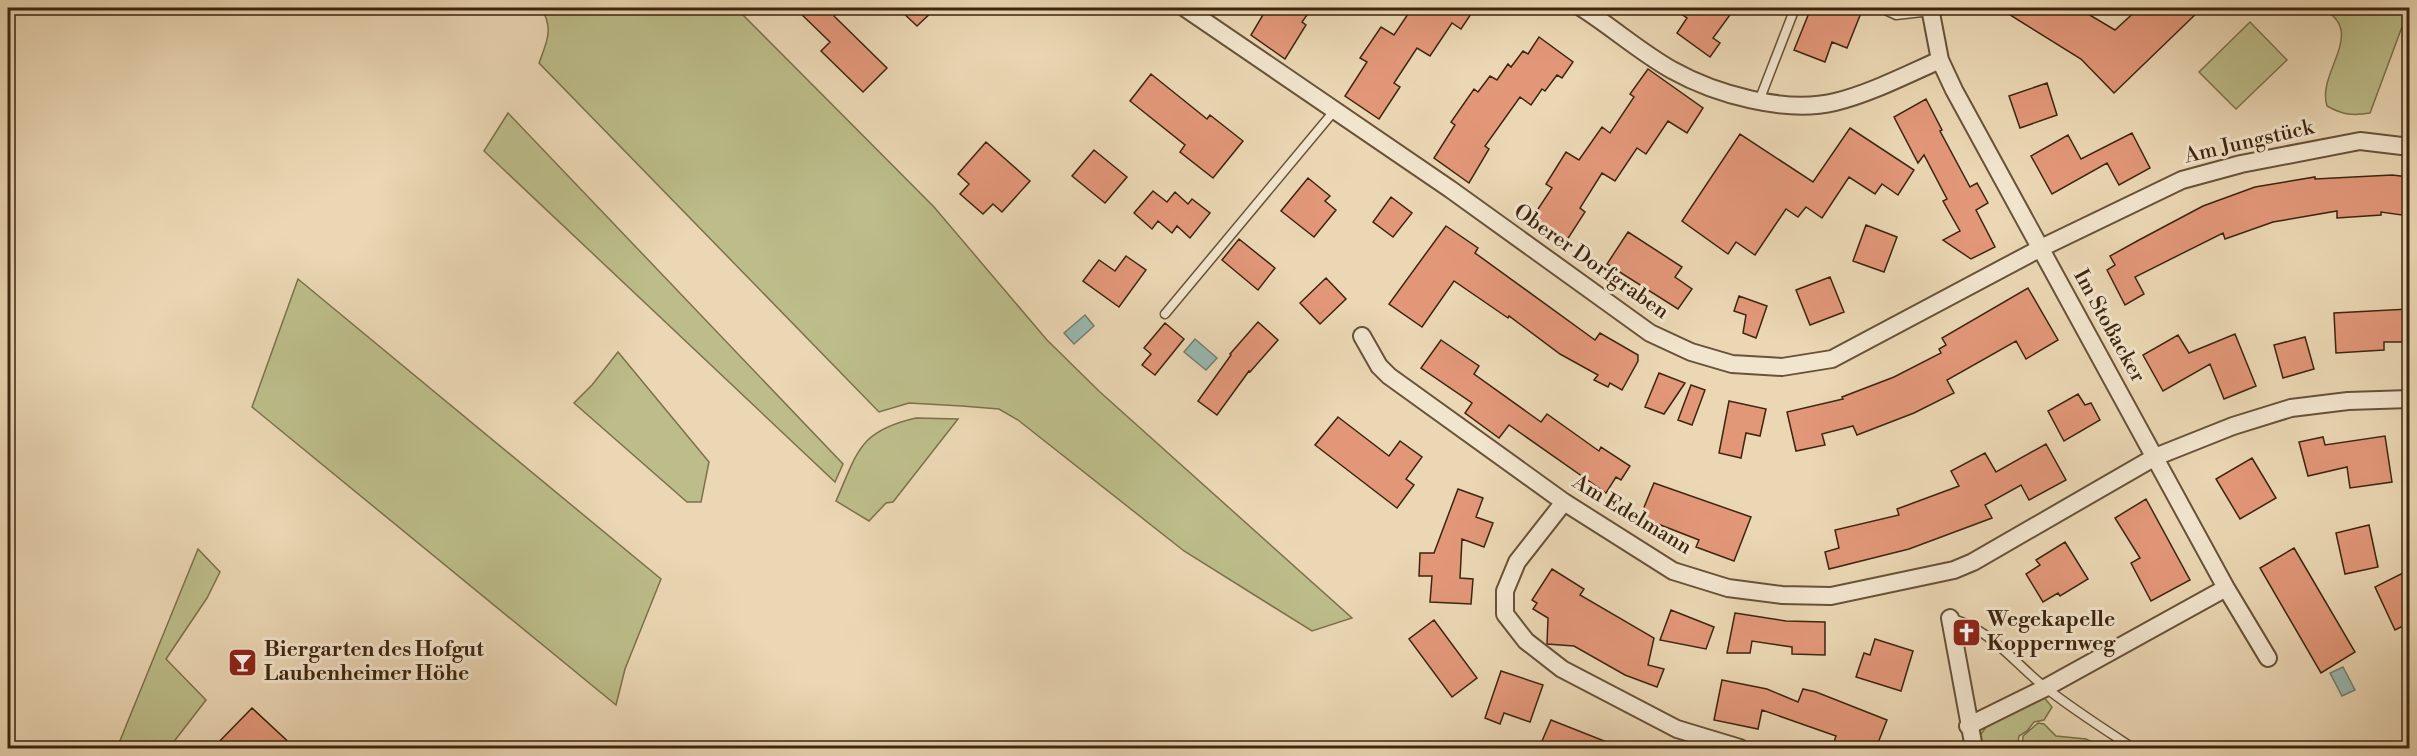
<svg xmlns="http://www.w3.org/2000/svg" width="2417" height="756" viewBox="0 0 2417 756" font-family="'Libre Bodoni',serif">
  <rect width="100%" height="100%" fill="#ebd7b4"/>
  <filter id="stains"><feTurbulence type="fractalNoise" baseFrequency=".00333" numOctaves="4"/><feColorMatrix values="0 0 0 0 .2 0 0 0 0 .09 0 0 0 0 .02 0 0 0 .5 -.17"/></filter>
  <radialGradient id="worn" r=".72"><stop offset=".6" stop-color="#630" stop-opacity="0"/><stop offset="1" stop-color="#630" stop-opacity=".3"/></radialGradient>
  <path fill="#bcbd8a" stroke="#7c714c" stroke-width="1.5" d="M541,8h195l198,199 113,133 53,52 252,226 -40,13 -128,-80 -166,-131 -19,-11 -37,-3 -53,-3 -30,9 -340,-349c8,-21 15,-35 2,-55z
    M2321,8h88l-39,105c-17,3 -27,2 -43,-7 -11,-34 42,-75 -6,-98z
    M2250,22l37,38 -51,49 -37,-37z
    M508,113l335,351 -8,18 -351,-331z
    M298,279l363,300 -36,90 -9,36 -364,-298z
    M618,352l91,110 -8,40h-14l-113,-99 18,-18z
    M916,418l42,1 -65,83 -7,1 -17,18 -33,-20c22,-50 23,-70 80,-83z
    M198,549l22,23 -13,26 -41,61 40,41 -37,48h-52z
    M2042,695l10,12 -8,13 -10,2 -7,9 -8,5 -2,12h-36l-2,-11 7,-10z
    M2038,723l6,1 12,12 30,3 19,9h-83l1,-12z"/>
  <path fill="#98b9b1" stroke="#747e70" stroke-width="1.5" d="M1085,315l9,11 -20,18 -10,-11z
    M1195,339l22,19 -11,12 -22,-18z
    M2343,667l12,23 -13,6 -12,-23z"/>
  <path fill="#e29779" stroke="#3d250e" stroke-width="1.5" d="M795,8h48l-9,8 53,52 -24,24 -42,-41 9,-9z
    M898,8h38l-19,18z
    M1267,8h45l-10,14 4,3 -21,34 -34,-24z
    M1412,8h63l-14,21 -9,-6 -22,33 -13,-8 -23,35 6,4 -21,32 -34,-23 22,-34 -7,-4 21,-31 13,8z
    M1672,8h63l-22,30 7,5 -10,14 -33,-24 10,-15z
    M1811,8h52l-16,40 -15,-6 -7,20 -31,-12z
    M1999,8h79l37,22 24,-22h63l-88,85 -33,-34z
    M1539,37l34,25 -11,16 -5,-3 -12,16 -3,-2 -11,16 -11,-8 -35,49 4,3 -20,34 -35,-25 21,-33 -4,-3 23,-33 4,3 12,-16 7,4 11,-16 3,3 12,-16 5,3z
    M1648,69l55,39 -16,25 -19,-12 -22,33 -9,-6 -22,33 -13,-8 -22,35 5,4 -20,31 -35,-22 22,-33 -6,-4 20,-32 13,8 23,-33 8,6 24,-36 -4,-3z
    M1151,74l56,45 3,-4 33,26 -30,37 -33,-26 5,-7 -55,-44z
    M2047,83l10,32 -37,13 -11,-32z
    M1926,99l16,31 -2,1 30,56 7,-4 11,20 -12,7 19,37 -24,12 -28,-19 17,-9 -17,-30 4,-2 -23,-44 -6,8 -24,-46z
    M1850,128l64,42 -16,25 -16,-11 -7,10 -26,-17 -27,41 -16,-11 -8,10 -12,-8 -31,46 -19,-13 -8,12 -46,-33 58,-87 73,48z
    M2132,133l18,35 -31,17 -12,-22 -55,31 -21,-38 37,-21 13,24z
    M986,142l44,39 -28,31 -9,-8 -10,10 -23,-20 9,-10 -11,-10z
    M1094,150l33,27 -22,26 -33,-27z
    M2392,175l17,2v39l-28,-4v3l-44,3v-7l-64,11 -48,17 -2,-6 -88,44 9,17 -19,11 -18,-35 8,-5 -5,-9 29,-16 64,-34 52,-19 60,-10v2z
    M1308,178l22,18 -5,5 11,9 -22,27 -33,-26z
    M1153,191l14,11 8,-10 13,12 4,-5 18,14 -20,25 -13,-12 -5,7 -14,-12 -6,8 -18,-16z
    M1391,197l21,16 -19,24 -20,-15z
    M1866,225l31,12 -13,35 -31,-11z
    M1446,226l32,22 -3,5 120,87 5,-7 38,22v6l-16,29 -12,-7 -2,4 -14,-7 4,-5 -38,-21 -51,-38 -1,2 -54,-37 -32,46 -33,-23z
    M1628,232l54,35 -7,10 17,12 -14,20 -71,-45z
    M1239,239l36,29 -17,22 -36,-30z
    M1126,256l20,14 -27,37 -36,-26 16,-21 16,11z
    M1830,277l14,35 -34,13 -14,-35z
    M1326,278l20,21 -26,25 -20,-21z
    M2028,288l30,52 -32,19 -10,-18 -69,39 7,13 -40,20 -57,22 -4,-9 -31,8 3,11 -29,6 -9,-39 56,-13 -1,-2 52,-20 47,-24 -2,-4 7,-4 -4,-7z
    M1739,296l28,10 -11,32 -13,-5 3,-18 -12,-4z
    M2409,309v33h-25v8l-48,3 -2,-40z
    M1258,322l20,18 -28,32 -1,-1 -32,44 -19,-14 33,-46 -1,-1z
    M1165,323l19,16 -29,36 -13,-10 9,-11 -7,-6z
    M2235,334l21,52 -32,13 -14,-35 -47,27 -20,-36 35,-20 11,18z
    M2305,337l9,32 -31,9 -9,-33z
    M1441,340l38,26 -5,8 67,48 6,-8 52,37 2,-4 29,19 -9,14 -5,-3 -10,16 -97,-68 -10,13 -34,-25 7,-10 -51,-35z
    M1659,373l26,10 -21,31 -19,-7z
    M1691,385l14,5 -13,35 -14,-5z
    M2078,394l7,11 6,-2 9,17 -36,21 -16,-30z
    M1729,401l37,8 -6,27 -14,-3 -5,25 -22,-5z
    M1338,417l51,39 11,-15 22,16 -16,22 8,6 -17,23 -82,-63z
    M2385,436l7,46 -42,6 -3,-21 -39,9 -9,-34 24,-5 2,8z
    M2046,444l20,36 -37,20 -8,-15 -36,20 7,13 -83,31 -80,20 -4,-17 14,-4 -4,-18 64,-15 -2,-6 62,-23 -8,-15 34,-18 11,19z
    M2252,458l24,40 -36,21 -24,-40z
    M1654,483l97,34 -17,44 -38,-14 3,-7 -59,-23z
    M1458,489l25,9 -7,19 17,6 -9,24 -22,-8 -2,39 13,1 -2,25 -41,-2 2,-26h-13l1,-23h14z
    M2146,499l44,81 -39,21 -20,-38 9,-5 -25,-40z
    M2369,525l9,42 -33,7 -9,-41z
    M2065,542l23,37 -28,17 -2,-3 -15,9 -17,-28 14,-9 -4,-5z
    M2294,548l61,104 -34,21 -61,-105z
    M1552,569l32,20 -4,6 74,43 -6,27 16,4 -7,18 -32,-12 -51,-29 -27,-2 1,-26 -15,-9 4,-6 -5,-3z
    M2409,570v53l-14,7 -20,-43z
    M1671,610l43,17 -8,22 -46,-9z
    M1735,613l51,8 39,1v33l-33,-1v-7l-40,-6 -2,12h-23z
    M1434,620l43,58 -25,19 -43,-58z
    M1875,639l38,12 -12,40 -45,-14 8,-24 6,2z
    M1501,671l42,14 -13,37 -26,-9 -4,11 -15,-6z
    M1722,680l45,9 31,13 5,-13 13,3 71,28 -11,28h-33l-10,-3 3,-9 -74,-26 -4,19 -44,-9z
    M252,708l43,40h-82z
    M1551,720l71,28h-83z"/>
  <g fill="none" stroke-linecap="round" stroke-linejoin="round">
    <defs>
      <path id="lane" d="M1881,8l15,7 35,-4
        M1759,101l36,-93
        M1165,314l170,-204
        M1950,618c41,11 64,45 96,70 28,22 58,41 87,60"/>
      <path id="street" d="M1185,8l265,181 200,144 41,19 41,12 50,3 50,-8 209,-111 141,-68 59,-16 119,-23 50,6
        M1582,8c30,19 58,44 90,62 43,24 113,44 163,32 36,-9 71,-27 105,-42
        M1930,8l10,52 14,30 272,498 42,70
        M1362,336l17,30 10,10 175,126 109,69 55,17 54,7 49,1 123,-26 19,-8 182,-105 78,-31 58,-18 57,-7 62,-2
        M1564,502l-47,60 -12,29v23l21,27 36,28 115,60 63,19
        M1950,618l24,130
        M1968,726l77,-38 181,-100"/>
    </defs>
    <use href="#lane" stroke="#685238" stroke-width="11"/>
    <use href="#street" stroke="#685238" stroke-width="20"/>
    <use href="#lane" stroke="#f2e5ce" stroke-width="8"/>
    <use href="#street" stroke="#f2e5ce" stroke-width="16"/>
  </g>
  <defs>
    <symbol id="church-square" viewBox="-11 -11 22 22"><rect x="-9" y="-9" width="18" height="18" rx="4" fill="#8f2418" stroke="#f2e5ce"/><path d="M-1.2-6h2.4v3.5h3.3v2.4h-3.3V6h-2.4V-.1h-3.3v-2.4h3.3Z" fill="#fff"/></symbol>
    <symbol id="bar-square" viewBox="-11 -11 22 22"><rect x="-9" y="-9" width="18" height="18" rx="4" fill="#8f2418" stroke="#f2e5ce"/><path d="M-6-5H6L.8 .8V4.5H3.5V6h-7V4.5H-.8V.8Z" fill="#fff"/></symbol>
  </defs>
  <g fill-rule="evenodd">
    <use href="#church-square" x="1950" y="616" width="33" height="33"/>
    <use href="#bar-square" x="226" y="646" width="33" height="33"/>
  </g>
  <g text-anchor="middle" dominant-baseline="central" stroke-width="6" stroke-linejoin="round" paint-order="stroke">
    <g font-size="21" fill="#3d250e" stroke="#f2e5ce">
      <text transform="translate(2249 142) rotate(-13)">Am Jungstück</text>
      <text transform="translate(1591 262) rotate(35)">Oberer Dorfgraben</text>
      <text transform="translate(2109 326) rotate(61)">Im Stoßacker</text>
      <text transform="translate(1632 515) rotate(31)">Am Edelmann</text>
    </g>
    <g font-size="21" font-weight="bold" fill="#3d250e" stroke="#f2e5ce" text-anchor="start">
      <text x="1987" y="620">Wegekapelle<tspan x="1987" dy="24">Koppernweg</tspan></text>
      <text x="264" y="650">Biergarten des Hofgut<tspan x="264" dy="24">Laubenheimer Höhe</tspan></text>
    </g>
  </g>
  <rect width="2417" height="756" fill="none" stroke="#ebd7b4" stroke-width="30"/>
  <rect x="9" y="9" width="2399" height="738" fill="none" stroke="#3d250e" stroke-width="3"/>
  <rect x="15" y="15" width="2387" height="726" fill="none" stroke="#3d250e" stroke-width="1.5"/>
  <rect width="100%" height="100%" filter="url(#stains)"/>
  <rect width="100%" height="100%" fill="url(#worn)"/>
</svg>
